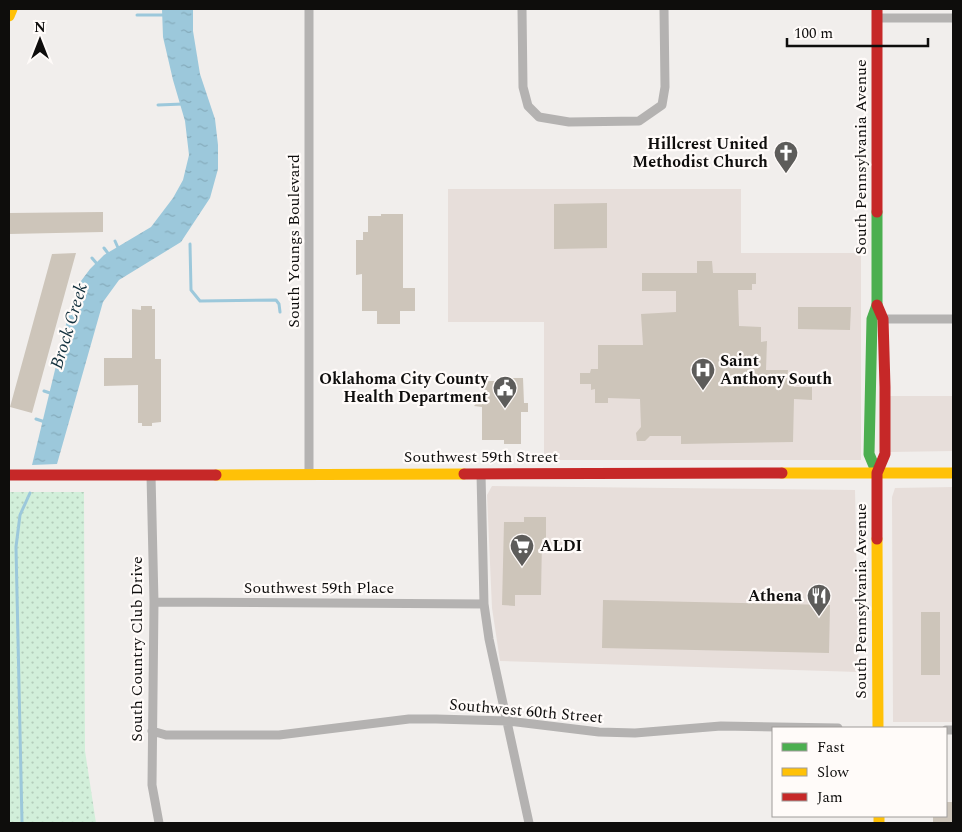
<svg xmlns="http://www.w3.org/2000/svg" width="962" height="832" viewBox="0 0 962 832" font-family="Spectral,serif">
  <defs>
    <pattern id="grass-dots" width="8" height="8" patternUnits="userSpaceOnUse" patternTransform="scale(1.25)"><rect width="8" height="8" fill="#d2efda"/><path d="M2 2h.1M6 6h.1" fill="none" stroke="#b3ccba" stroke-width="1.8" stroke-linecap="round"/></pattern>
    <pattern id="water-ripples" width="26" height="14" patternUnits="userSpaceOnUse" patternTransform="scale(1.25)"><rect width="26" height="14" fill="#9cc8db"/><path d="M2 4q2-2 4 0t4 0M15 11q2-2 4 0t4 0" fill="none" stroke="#85abbb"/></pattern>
  </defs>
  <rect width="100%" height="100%" fill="#f1eeec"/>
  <path fill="#e7deda" d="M448,189h293v64h120v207h-317v-138h-96z
    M890,396h63v55l-63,1z
    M492,486l363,4 4,182 -359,-11 -8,-53 -5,-113z
    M953,487v235h-60l-1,-225 3,-9z"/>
  <path fill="url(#grass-dots)" d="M9,492h75l1,259 11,72h-87z"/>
  <path fill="url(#water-ripples)" d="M162,9h31v22l7,43 15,45 3,26v24l-8,29 -29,44 -62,38 -16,22 -46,162 -25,1 36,-149 13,-35 9,-12 14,-14 47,-28 22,-29 10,-18 6,-25 -4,-34 -12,-41 -10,-43z"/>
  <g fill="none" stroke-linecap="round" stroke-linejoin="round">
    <path stroke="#9cc8db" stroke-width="3" d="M137,15h29
      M158,105l25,-1
      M115,241l4,9
      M190,244l1,46 9,11 76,-1 3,4 1,8
      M104,248l6,8
      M92,258l6,7
      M73,288l9,3
      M44,391l9,3
      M36,419l9,3
      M22,823l-6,-276 4,-32 10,-22"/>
  </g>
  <path fill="#cdc5ba" d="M607,203v45l-53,1v-45z
    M103,212v20l-94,2v-21z
    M381,214h22v74h12v23h-15v13h-23v-13h-15v-37l-6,1v-35h7v-8h5v-16h13z
    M76,253l-44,160 -22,-6 42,-153z
    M697,261h15l1,12h43v11h-4v6h-14l1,36 22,1v15l6,-1 -1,29h22l-1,9h7v8h18v13l-18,-1 -1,43 -112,2v-8h-31l-5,5h-8l-1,-8 5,-6 -1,-28 -32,-1v5h-13v-14l-4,1v-6h-11v-11h10l1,-4h7v-24h45l-2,-31 35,-2v-21h-34v-18h55z
    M141,306h11v3h3v50h6v63l-9,1v3h-10v-3h-4v-38l-34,1v-28h28v-49l9,1z
    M798,307h53l-1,23 -52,-1z
    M501,378h22l1,25h4v9h-7v32h-17v-4h-22v-33l-8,-1 10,-11 1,-14h14z
    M524,517h22v22h-4l-1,56h-26v11l-13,-1 2,-83h20z
    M603,600l227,5 -1,48 -227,-5z
    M921,612h19v63h-19z
    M946,802h7v21h-20v-7h13z"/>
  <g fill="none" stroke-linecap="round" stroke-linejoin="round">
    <path stroke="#b4b2b1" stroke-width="9" d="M309,9v465
      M522,9l1,78 5,19 11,11 30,5 70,-1 23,-16 3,-18 -1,-78
      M877,18h76
      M883,319h70
      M481,474l3,130 5,35 40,184
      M151,475l3,127 -2,183 7,38
      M154,602l330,2
      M946,730h7
      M152,731l14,4h113l130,-16h27l72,2 91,11 36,1 86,-7 117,2"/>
    <path stroke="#4caf50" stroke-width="11" d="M877,212v93l-5,14 -3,135 8,19"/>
    <path stroke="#ffc107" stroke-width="11" d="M9,16l3,-7
      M782,473h171
      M216,475l248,-1
      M877,539l1,189
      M879,816v7"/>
    <path stroke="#c62828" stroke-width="11" d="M877,9v203
      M877,305l6,14 2,68v67l-8,19v66
      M464,474l318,-1
      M9,475h207"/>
  </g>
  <defs>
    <symbol id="church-pin" viewBox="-11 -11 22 30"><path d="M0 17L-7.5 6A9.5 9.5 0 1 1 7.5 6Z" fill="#5d5c5a" stroke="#fffbf9"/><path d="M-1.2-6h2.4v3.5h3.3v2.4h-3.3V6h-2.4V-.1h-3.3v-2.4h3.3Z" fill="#fff"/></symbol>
    <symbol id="hospital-pin" viewBox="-11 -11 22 30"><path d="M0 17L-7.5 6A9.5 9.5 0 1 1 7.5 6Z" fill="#5d5c5a" stroke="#fffbf9"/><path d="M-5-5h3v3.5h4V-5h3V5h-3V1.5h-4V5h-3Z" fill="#fff"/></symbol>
    <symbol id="civic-pin" viewBox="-11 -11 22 30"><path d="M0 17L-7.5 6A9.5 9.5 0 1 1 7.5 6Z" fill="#5d5c5a" stroke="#fffbf9"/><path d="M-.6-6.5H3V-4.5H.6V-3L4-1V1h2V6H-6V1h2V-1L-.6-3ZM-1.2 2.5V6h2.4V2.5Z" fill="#fff"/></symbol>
    <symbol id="supermarket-pin" viewBox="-11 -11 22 30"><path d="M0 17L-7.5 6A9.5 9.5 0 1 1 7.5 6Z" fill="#5d5c5a" stroke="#fffbf9"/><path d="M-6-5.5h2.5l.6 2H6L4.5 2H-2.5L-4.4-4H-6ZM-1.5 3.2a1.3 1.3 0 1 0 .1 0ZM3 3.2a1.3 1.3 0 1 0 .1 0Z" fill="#fff"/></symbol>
    <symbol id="restaurant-pin" viewBox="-11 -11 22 30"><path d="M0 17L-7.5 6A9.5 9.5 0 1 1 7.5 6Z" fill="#5d5c5a" stroke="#fffbf9"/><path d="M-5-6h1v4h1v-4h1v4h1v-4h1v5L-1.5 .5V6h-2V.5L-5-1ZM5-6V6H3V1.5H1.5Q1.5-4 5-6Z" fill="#fff"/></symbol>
  </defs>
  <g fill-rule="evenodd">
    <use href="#church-pin" x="772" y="139" width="28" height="38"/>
    <use href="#hospital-pin" x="689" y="356" width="28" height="38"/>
    <use href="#civic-pin" x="491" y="374" width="28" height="38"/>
    <use href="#supermarket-pin" x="508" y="532" width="28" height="38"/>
    <use href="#restaurant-pin" x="805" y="582" width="28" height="38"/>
  </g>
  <g text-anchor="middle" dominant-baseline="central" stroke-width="4.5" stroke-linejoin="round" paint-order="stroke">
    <g font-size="16" font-weight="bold" fill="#0e0d0c" stroke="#fffbf9" text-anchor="end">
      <text x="768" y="144">Hillcrest United<tspan x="768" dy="18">Methodist Church</tspan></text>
      <text x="720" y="361" text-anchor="start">Saint<tspan x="720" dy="18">Anthony South</tspan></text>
      <text x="488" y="379">Oklahoma City County<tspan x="488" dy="18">Health Department</tspan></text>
      <text x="540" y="546" text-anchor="start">ALDI</text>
      <text x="802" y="596">Athena</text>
    </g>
    <g font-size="16" fill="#0e0d0c" stroke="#fffbf9">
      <text transform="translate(861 157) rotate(-90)">South Pennsylvania Avenue</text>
      <text transform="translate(294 241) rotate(-90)">South Youngs Boulevard</text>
      <text x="481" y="457">Southwest 59th Street</text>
      <text x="319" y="588">Southwest 59th Place</text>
      <text transform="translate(861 601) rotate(-90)">South Pennsylvania Avenue</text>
      <text transform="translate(137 649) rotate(-90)">South Country Club Drive</text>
      <text transform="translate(526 711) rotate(5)">Southwest 60th Street</text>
    </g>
    <g font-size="18" font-style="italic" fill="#112f3c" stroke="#fffbf9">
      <text transform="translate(69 326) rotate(-73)">Brock Creek</text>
    </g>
  </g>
  <rect width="962" height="832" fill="none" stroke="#0e0d0c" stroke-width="20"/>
  <rect x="772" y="727" width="175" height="90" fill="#fffbf9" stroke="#9f9c9a"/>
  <rect x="782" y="743" width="25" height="8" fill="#4caf50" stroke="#9f9c9a"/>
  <text x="817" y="752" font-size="15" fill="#0e0d0c">Fast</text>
  <rect x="782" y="768" width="25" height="8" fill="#ffc107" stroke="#9f9c9a"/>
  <text x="817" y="777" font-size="15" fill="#0e0d0c">Slow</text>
  <rect x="782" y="793" width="25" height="8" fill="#c62828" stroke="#9f9c9a"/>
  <text x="817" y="802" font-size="15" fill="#0e0d0c">Jam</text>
  <g transform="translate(40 40)" stroke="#fffbf9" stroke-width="4" paint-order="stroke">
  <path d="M0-4L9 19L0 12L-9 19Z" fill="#0e0d0c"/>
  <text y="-8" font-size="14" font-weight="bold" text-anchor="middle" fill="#0e0d0c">N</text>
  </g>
  <path d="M787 38v8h141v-8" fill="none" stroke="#0e0d0c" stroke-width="2.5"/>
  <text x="794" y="38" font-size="15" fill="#0e0d0c" stroke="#fffbf9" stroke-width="4" paint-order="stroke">100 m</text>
</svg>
